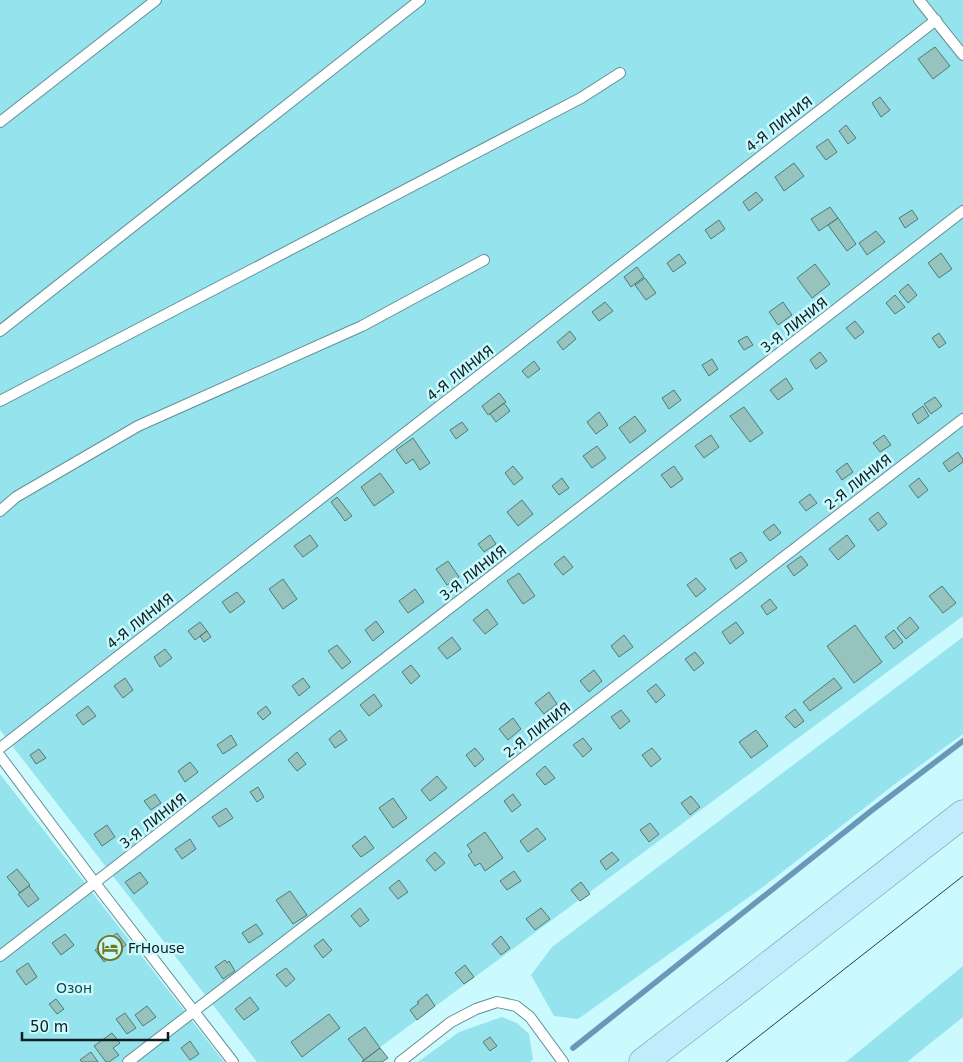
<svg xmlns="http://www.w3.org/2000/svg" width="963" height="1062" viewBox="0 0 963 1062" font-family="'DejaVu Sans',sans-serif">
  <rect width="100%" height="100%" fill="#caf9fe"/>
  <path fill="#95e4ed" d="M0,0h963v616l-603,446h-103l-257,-332z
    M963,637v97l-68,50 -132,103 -185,132 -24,-3 -23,-41 21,-28z
    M0,774l224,288h-224z
    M963,966v51l-56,45h-61z
    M502,1017l15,6 12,11 4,25 -3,3h-112l41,-30z"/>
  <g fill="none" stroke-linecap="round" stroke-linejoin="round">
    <path stroke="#6998b9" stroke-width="5.5" d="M573,1048l298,-237 92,-70"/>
  </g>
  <path fill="#96c3be" stroke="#507a76" d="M935,47l15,19 -17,13 -15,-20z
    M880,97l10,13 -9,7 -9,-14z
    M846,125l10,13 -8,6 -9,-13z
    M828,139l9,13 -11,8 -10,-13z
    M794,163l10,13 -20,15 -9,-14z
    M756,192l7,8 -14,11 -6,-9z
    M830,207l8,11 -19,13 -8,-12z
    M912,210l6,9 -13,9 -6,-10z
    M838,218l18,26 -9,7 -19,-26z
    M719,220l6,9 -14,10 -6,-9z
    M876,231l9,11 -18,13 -8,-12z
    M941,253l11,16 -13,9 -11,-15z
    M679,254l7,9 -13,9 -6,-9z
    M815,264l15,20 -18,14 -15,-20z
    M637,267l7,10 -13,10 -7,-10z
    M645,278l11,15 -10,7 -11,-15z
    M908,284l9,11 -9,8 -9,-11z
    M895,295l10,12 -10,7 -9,-11z
    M605,302l8,9 -14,10 -7,-9z
    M783,302l9,13 -14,10 -9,-13z
    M855,321l9,11 -9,7 -9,-11z
    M570,331l6,8 -13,11 -6,-8z
    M939,333l7,10 -7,5 -7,-10z
    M747,336l6,9 -9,5 -6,-9z
    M820,352l7,9 -11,8 -6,-9z
    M712,359l6,10 -9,7 -7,-11z
    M534,361l6,8 -12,9 -6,-7z
    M786,378l7,11 -15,11 -8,-10z
    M674,390l7,10 -12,9 -7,-11z
    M499,393l7,9 -18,13 -6,-9z
    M935,397l7,9 -11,8 -7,-10z
    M504,403l6,8 -14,11 -6,-8z
    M923,406l6,10 -11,8 -6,-10z
    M744,407l19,26 -13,9 -20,-26z
    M599,412l9,13 -12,9 -9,-12z
    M635,416l11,15 -16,12 -11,-15z
    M462,422l6,8 -12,9 -6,-9z
    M711,435l8,12 -15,11 -9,-12z
    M884,435l7,10 -11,7 -7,-9z
    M413,438l17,25 -10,7 -7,-11 -7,5 -10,-14z
    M597,446l9,12 -14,10 -9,-12z
    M958,452l5,8v2l-14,10 -6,-9z
    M847,463l6,9 -11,8 -6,-9z
    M513,466l10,12 -9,7 -9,-12z
    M674,466l9,13 -12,9 -10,-13z
    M380,473l14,19 -20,14 -13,-19z
    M562,478l7,10 -10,7 -7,-9z
    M919,478l9,12 -10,8 -9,-12z
    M810,494l7,9 -11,8 -7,-9z
    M337,497l15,19 -7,5 -14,-19z
    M522,500l11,14 -15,12 -11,-14z
    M878,512l9,12 -9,7 -9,-12z
    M774,524l7,9 -11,8 -7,-9z
    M310,535l8,11 -15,11 -9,-11z
    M490,535l6,9 -12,8 -6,-8z
    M847,535l8,11 -17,14 -9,-11z
    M741,552l6,9 -11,8 -6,-10z
    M564,556l9,11 -10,8 -9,-11z
    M801,556l7,9 -14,11 -7,-10z
    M448,561l11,16 -12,8 -11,-16z
    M519,573l16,23 -12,8 -16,-23z
    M696,578l10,11 -10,8 -9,-12z
    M283,579l14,20 -14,10 -14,-20z
    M942,586l14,17 -13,10 -14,-17z
    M415,589l9,13 -16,11 -9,-12z
    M237,592l8,10 -15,11 -8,-11z
    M770,599l7,9 -10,7 -6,-9z
    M487,609l11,15 -13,10 -12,-14z
    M910,617l9,11 -13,11 -9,-11z
    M376,621l8,11 -11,9 -8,-11z
    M200,622l7,9 -12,9 -7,-9z
    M736,622l8,11 -14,11 -8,-12z
    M855,625l27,37 -28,21 -27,-37z
    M894,630l9,12 -9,7 -9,-12z
    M207,631l4,6 -7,5 -4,-6z
    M624,635l9,12 -14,10 -8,-11z
    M452,637l9,12 -14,10 -9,-11z
    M337,645l14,17 -9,7 -14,-18z
    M165,649l7,9 -12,9 -6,-10z
    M695,652l9,11 -10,8 -9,-12z
    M411,665l9,11 -9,8 -9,-12z
    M594,670l8,11 -13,11 -9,-11z
    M125,678l8,12 -10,8 -9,-12z
    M303,678l7,9 -11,9 -7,-10z
    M834,678l8,10 -32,23 -7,-9z
    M656,684l9,11 -9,8 -9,-12z
    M549,692l8,12 -13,10 -9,-11z
    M374,694l8,12 -13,10 -9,-11z
    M88,706l8,10 -13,9 -7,-10z
    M266,706l5,7 -8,7 -6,-7z
    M795,709l9,12 -9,7 -10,-11z
    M621,710l9,11 -10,8 -9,-12z
    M513,718l8,11 -13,11 -9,-11z
    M340,730l7,10 -12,8 -6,-9z
    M756,730l12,16 -17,12 -12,-16z
    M231,735l6,10 -14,9 -6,-9z
    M583,738l9,11 -9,8 -10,-12z
    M475,748l9,11 -9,8 -9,-12z
    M652,748l9,11 -10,8 -9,-12z
    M39,749l7,9 -10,6 -6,-9z
    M297,752l9,12 -9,7 -9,-11z
    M190,762l8,10 -13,10 -7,-11z
    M545,766l10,12 -10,7 -9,-11z
    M437,776l10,12 -17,13 -9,-11z
    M258,787l6,10 -7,5 -7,-10z
    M155,794l6,9 -10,7 -7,-9z
    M513,794l8,11 -9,7 -8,-11z
    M691,796l9,11 -10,8 -9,-12z
    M393,798l14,20 -14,10 -14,-20z
    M226,808l7,10 -14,9 -7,-10z
    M650,823l9,11 -10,8 -9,-12z
    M107,825l8,12 -13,9 -8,-12z
    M537,828l9,11 -18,13 -8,-11z
    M485,832l18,26 -18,13 -5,-8 -5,3 -7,-11 4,-3 -5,-7z
    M365,836l9,12 -13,9 -9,-11z
    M190,839l6,10 -14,10 -7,-10z
    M435,852l10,11 -10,8 -9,-11z
    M612,852l7,8 -13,10 -6,-9z
    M17,869l13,16 -10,8 -13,-16z
    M514,871l7,10 -14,9 -7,-9z
    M140,872l8,11 -14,11 -9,-12z
    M399,880l9,12 -10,7 -9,-11z
    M581,882l9,12 -10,7 -9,-11z
    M29,886l10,13 -11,8 -10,-13z
    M290,891l17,24 -14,9 -17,-24z
    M360,908l9,12 -9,7 -9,-11z
    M541,908l9,11 -15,11 -9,-11z
    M256,924l7,10 -14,9 -7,-10z
    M117,933l9,12 -22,17 -9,-12z
    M65,934l9,11 -13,10 -9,-12z
    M501,936l9,12 -9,7 -9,-11z
    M323,939l9,11 -9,8 -9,-12z
    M225,960l2,3 2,-2 6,10 -12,8 -8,-12z
    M28,963l9,14 -11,8 -10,-14z
    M465,965l9,12 -10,7 -9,-11z
    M286,968l9,11 -9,8 -10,-12z
    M427,994l8,12 -18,14 -7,-10 9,-7 -2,-1z
    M250,997l9,12 -15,11 -9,-11z
    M56,999l8,10 -7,5 -8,-10z
    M147,1006l9,11 -13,9 -8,-11z
    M125,1013l11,15 -9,6 -11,-15z
    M329,1014l11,14 -38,29 -11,-15z
    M365,1027l15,21 -16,12 -16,-21z
    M112,1033l8,10 -7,5 6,7 -10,7h-3l-12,-16z
    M490,1037l7,9 -7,5 -7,-9z
    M190,1041l9,13 -9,6 -9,-12z
    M380,1048l8,10 -6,4h-20v-1l2,-1z
    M91,1052l7,10h-16l-2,-2z"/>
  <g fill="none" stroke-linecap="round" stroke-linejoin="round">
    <defs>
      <path id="service" d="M919,0l44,55
        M0,122l156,-122
        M0,331l420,-331
        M0,401l581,-303 39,-25
        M0,511l16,-14 122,-71 224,-100 122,-66
        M0,748l936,-728
        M0,756l95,127 138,179
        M0,956l963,-745
        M128,1062l835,-643
        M400,1062l51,-40 25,-13 21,-7 19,4 14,11 33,45"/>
      <path id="primary" d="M643,1062l107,-82 213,-166"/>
    </defs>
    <use href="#service" stroke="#638f94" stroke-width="12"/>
    <use href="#primary" stroke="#689bad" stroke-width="29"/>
    <use href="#service" stroke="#fff" stroke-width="10"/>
    <use href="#primary" stroke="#c2ecfb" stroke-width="28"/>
    <path stroke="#283e40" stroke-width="1" d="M726,1062l237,-186"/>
  </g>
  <defs>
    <symbol id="hotel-ring" viewBox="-11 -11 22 22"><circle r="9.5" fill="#caf9fe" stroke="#6f761e" stroke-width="1.5"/><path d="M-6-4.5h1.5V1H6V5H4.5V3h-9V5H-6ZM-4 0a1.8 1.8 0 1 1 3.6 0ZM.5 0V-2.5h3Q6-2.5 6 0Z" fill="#6f761e"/></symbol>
  </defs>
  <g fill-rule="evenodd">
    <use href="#hotel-ring" x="96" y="934" width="28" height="28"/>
  </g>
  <g text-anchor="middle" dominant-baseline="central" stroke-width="5" stroke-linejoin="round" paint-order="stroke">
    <g font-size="14" fill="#0c1e20" stroke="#caf9fe">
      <text transform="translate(779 124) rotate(-38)">4-Я ЛИНИЯ</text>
      <text transform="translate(794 325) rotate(-38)">3-Я ЛИНИЯ</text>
      <text transform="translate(460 373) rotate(-38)">4-Я ЛИНИЯ</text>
      <text transform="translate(858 482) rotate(-38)">2-Я ЛИНИЯ</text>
      <text transform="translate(473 573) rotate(-38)">3-Я ЛИНИЯ</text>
      <text transform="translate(140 621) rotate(-38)">4-Я ЛИНИЯ</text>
      <text transform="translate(537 730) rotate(-38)">2-Я ЛИНИЯ</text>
      <text transform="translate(153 821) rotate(-38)">3-Я ЛИНИЯ</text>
    </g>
    <g font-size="14" fill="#0c1e20" stroke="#caf9fe" text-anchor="start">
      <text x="128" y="948">FrHouse</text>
    </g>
    <g font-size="14" fill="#134a50" stroke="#caf9fe">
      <text x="74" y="988">Озон</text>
    </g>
  </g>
  <path d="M22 1032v8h146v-8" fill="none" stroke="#0c1e20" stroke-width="2.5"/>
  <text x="30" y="1032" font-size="15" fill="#0c1e20" stroke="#caf9fe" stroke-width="4" paint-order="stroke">50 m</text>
</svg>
